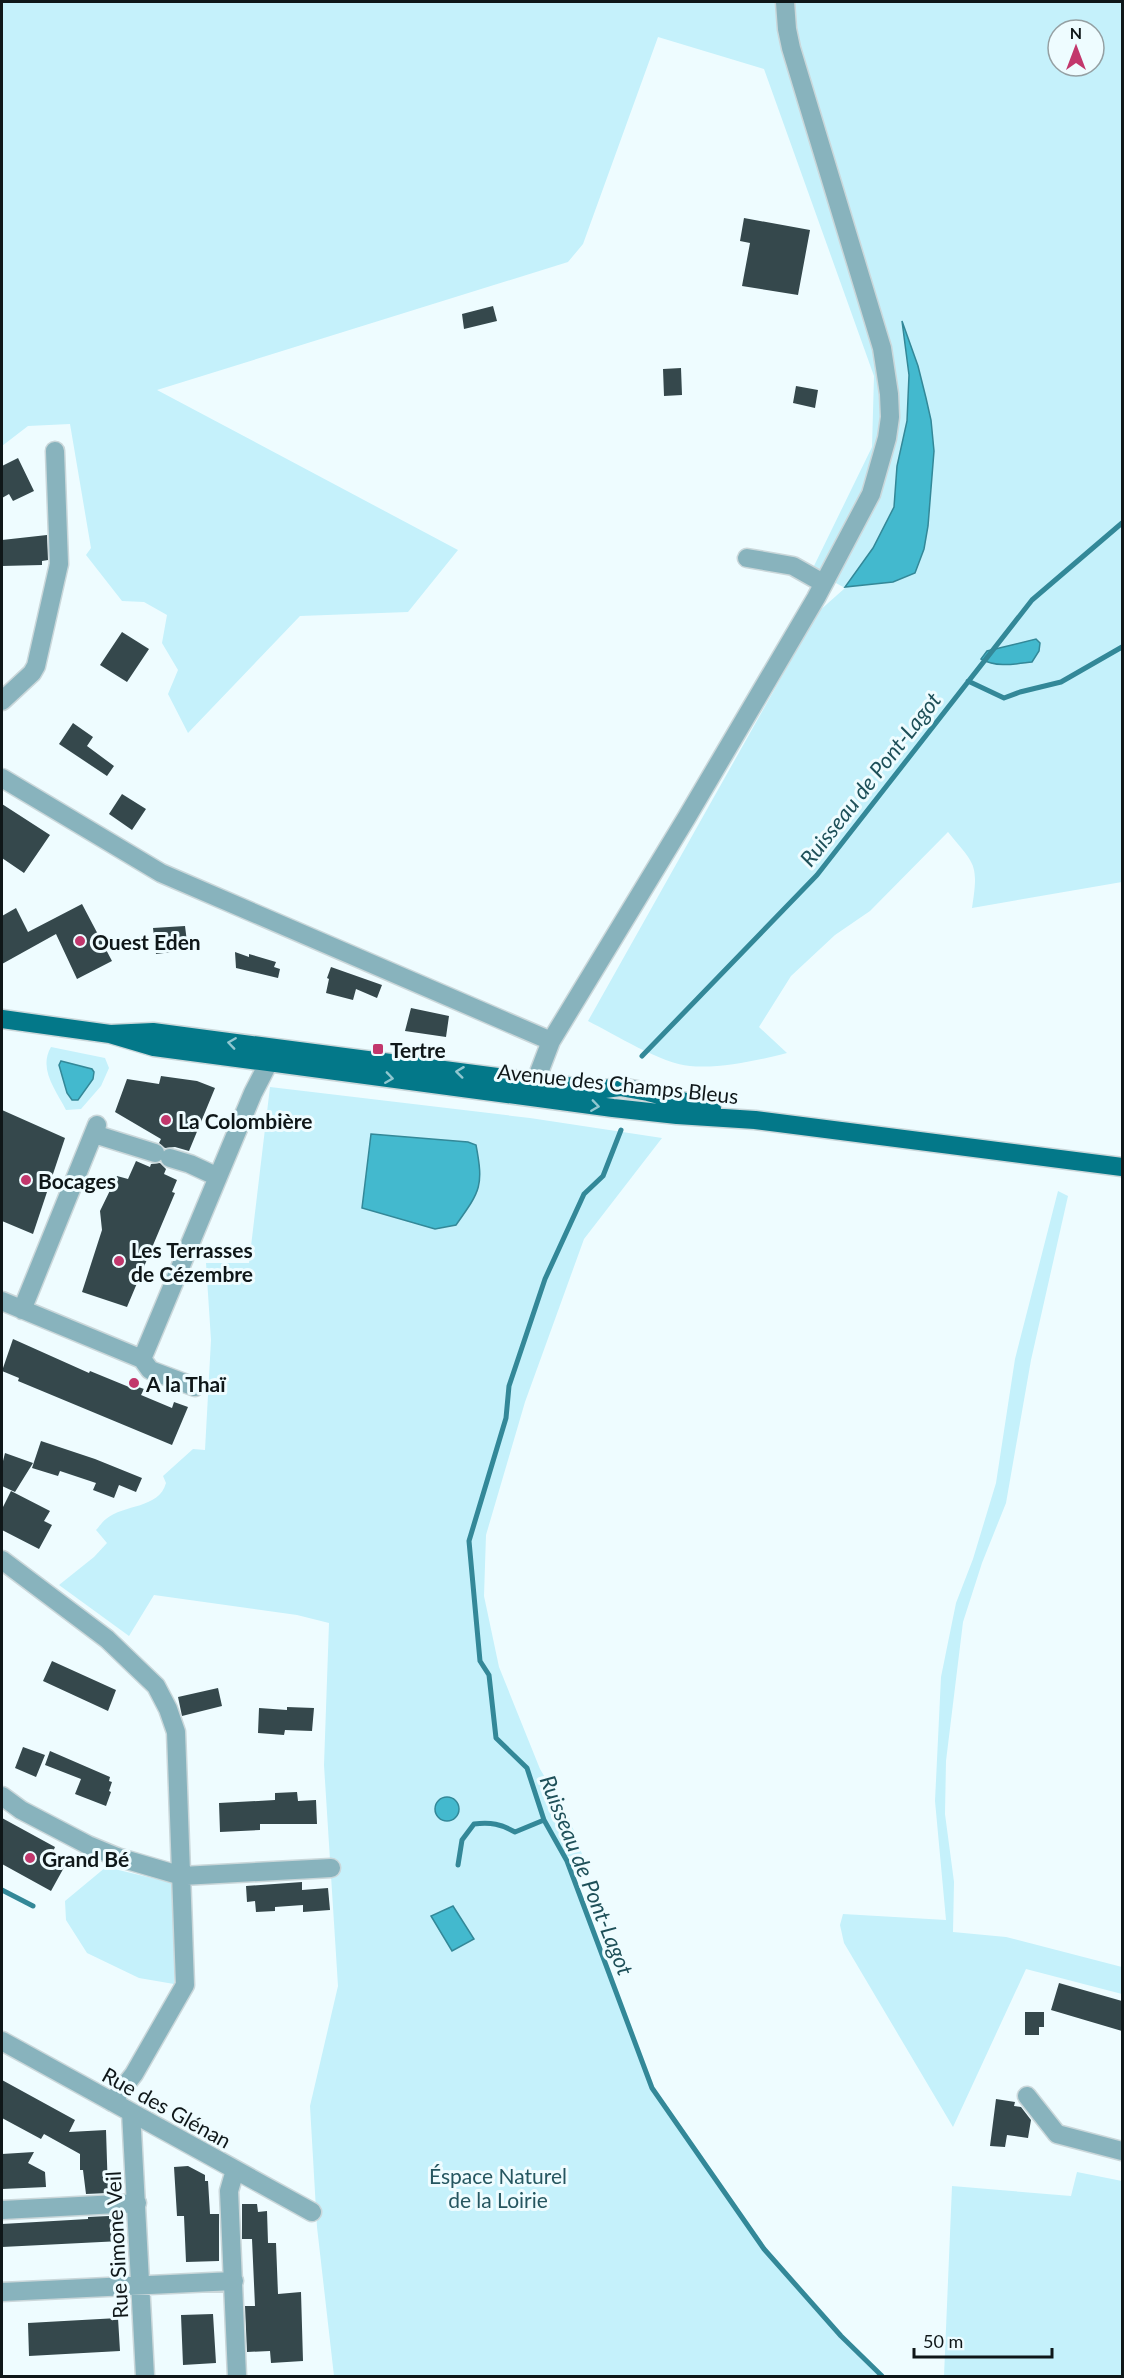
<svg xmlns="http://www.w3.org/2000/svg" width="1124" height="2378" viewBox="0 0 1124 2378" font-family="Lato,sans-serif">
  <rect width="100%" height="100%" fill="#eefcff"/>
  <path fill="#c5f1fb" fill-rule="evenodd" d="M2,2h1120v880l-150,26c7,-45 3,-43 -24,-76l-78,79 -35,24 -44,41 -32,51 28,26c-27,7 -68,16 -97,13 -28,-2 -76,-32 -102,-45l230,-409 27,-24 -33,-18 60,-123 2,-71 -110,-307 -106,-32 -75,207 -15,18 -411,128 301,160 -50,62 -108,4 -112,117 -20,-39 10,-24 -16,-27 5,-28 -23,-13 -22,-1 -36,-46 5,-7 -21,-124 -42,2 -26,20zM1058,30h36v36h-36zM903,325l15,41 13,54 3,31 -6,75 -4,23 -9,24 -22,9 -47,5 27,-39 21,-41 3,-41 10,-45 2,-47z
    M51,1047l54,11 4,10 -8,18 -20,23 -15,1c-10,-20 -28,-41 -15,-63z
    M270,1087l260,31 132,20 -78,101 -59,163 -39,133 -2,61 15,71 41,102 29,48 14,40 -21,-1 5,5 85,227 112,161 77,87 41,40h-548l-17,-149 -7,-121 28,-120 -14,-221 5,-142 -32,-8 -143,-20 -25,41 -70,-51 35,-28 13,-14 -11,-13c3,-3 6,-8 10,-11 18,-15 53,-10 60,-36l-3,-7 30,-27 12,1 6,-110 -5,-77h43z
    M1058,1191l10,5 -37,164 -25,143 -24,60 -19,59 -17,139 -1,53 9,68 -1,50 53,5 116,30v27l-96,-25 -73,158 -109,-184 -4,-18 3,-11 103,6 -11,-119 6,-124 15,-74 17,-44 23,-76 19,-124z
    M106,1867l67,16 4,65 -3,36 -35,-6 -52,-25 -21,-33 -1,-19z
    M1077,2172l45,9v195h-178l8,-190 119,10z"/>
  <path fill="#43b9ce" stroke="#338898" stroke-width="1.5" d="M902,321l16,45 8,32 5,22 3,31 -6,75 -4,23 -9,24 -22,9 -48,5 28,-39 21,-41 3,-41 10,-45 2,-46z
    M1036,639l4,4 -1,8 -7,11c-17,2 -35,6 -51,-3l6,-8z
    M61,1061l31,8 2,3 -1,7 -15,21h-6l-5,-7 -8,-28z
    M371,1134l97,8 8,3c8,42 4,46 -20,80l-21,4 -73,-21z
    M435 1809a12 12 0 1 1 24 0a12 12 0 1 1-24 0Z
    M453,1906l21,33 -22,12 -21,-35z"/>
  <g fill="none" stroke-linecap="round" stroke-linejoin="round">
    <path stroke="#338898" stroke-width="5" d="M968,681l36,17 16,-6 41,-10 61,-35
      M642,1056l175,-181 215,-275 90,-77
      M621,1130l-18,46 -19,18 -39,85 -36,107 -3,32 -37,123 11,120 9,14 7,63 31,30 17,52 23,41 85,227 112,161 77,87 41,40
      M458,1865l4,-25 12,-16c17,-2 27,0 41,8l29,-12
      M2,1890l31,16"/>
  </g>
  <path fill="#35484c" d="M744,218l66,12 -12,65 -56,-9 8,-43 -10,-2z
    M493,306l4,15 -33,8 -2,-15z
    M681,368l1,27 -18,1 -1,-27z
    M796,386l22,4 -3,18 -22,-5z
    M18,458l16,33 -21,10 -4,-7 -7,4v-32z
    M47,535l1,25 -6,1v4l-40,1v-26z
    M122,632l27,17 -22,33 -27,-17z
    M73,723l20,14 -6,9 27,20 -7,10 -48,-32z
    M122,794l24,15 -14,21 -23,-16z
    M2,804l48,31 -26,38 -22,-15z
    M82,904l30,57 -35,18 -21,-45 -54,30v-48l14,-8 12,24z
    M185,926l3,24 -32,4 -3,-26z
    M235,952l14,5v-3l27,8 -2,5 6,2 -2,9 -42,-10z
    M331,967l51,18 -5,13 -21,-9 -3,11 -27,-7 3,-14 -2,-1z
    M411,1008l38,8 -3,21 -41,-6z
    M161,1076l36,5 18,7 -26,63 -14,-4 -10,1 -6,-5 2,-4 -46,-27 12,-33 32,5z
    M2,1110l63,28 -32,96 -31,-13z
    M136,1161l14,6 1,-3 9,-1 6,6 -2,5 13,6 -5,12 3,1 -48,114 -45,-15 20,-62 -2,-19 17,-35 11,3z
    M13,1339l76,34 1,-2 39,16 1,-3 14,5 -3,6 31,13 2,-6 14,5 -16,38 -154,-64 1,-3 -17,-7z
    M41,1441l54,18 47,19 -6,14 -17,-7 -5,13 -21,-8 3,-7 -36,-12 -2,5 -26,-8z
    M5,1453l28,10 -18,29 -13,-6v-21z
    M11,1491l39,20 -6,10 8,4 -13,24 -37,-19v-21z
    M52,1661l64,29 -8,21 -65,-30z
    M218,1688l4,18 -40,10 -4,-19z
    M287,1707l27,1 -2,23 -27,-1 -1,5 -26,-2 1,-25 28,2z
    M23,1747l22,8 -9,22 -21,-9z
    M50,1751l60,26 -1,4 3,1 -3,9 2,1 -5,14 -31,-12 6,-15 -36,-14z
    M297,1792l1,9 18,-1 1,24h-57v6l-40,2 -1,-29 56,-3v-7z
    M2,1818l53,29 -3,7 15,8 -16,29 -49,-27z
    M302,1882v8l26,-2 2,22 -27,2v-7l-28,2v4l-19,1 -1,-11 -8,1 -1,-16z
    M1059,1983l63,18v30l-71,-21z
    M1025,2012h19v15h-5v8h-14z
    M2,2080l73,40 -6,12 37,-2 2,63 -22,1 -3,-24h-3v-16l-36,-20 -3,5 -39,-21z
    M996,2099l19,3 -1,4 7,1 10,13 -3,18 -21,-3 -2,12 -15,-1z
    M34,2152l-6,11 17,9 1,15 -44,2v-35z
    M188,2166l17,9v6h3l2,33h9v47l-33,1 -2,-46h-7l-3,-49z
    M242,2204h15l1,8 9,-1 1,32h8l2,51 23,-2 2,69 -32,2 -1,-12 -23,1 -2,-46h10l-3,-67h-10z
    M109,2216v3l10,-1 2,23 -119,6v-23l86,-5v-2z
    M213,2314l3,49 -33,2 -2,-50z
    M118,2318l2,33 -91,5 -1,-33z"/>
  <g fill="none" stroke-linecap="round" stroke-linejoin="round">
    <defs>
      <path id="minor" d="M747,558l46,8 30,17
        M2,701l30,-28 4,-7 23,-102 -4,-113
        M2,778l159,95 390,168
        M537,1096l1,-21 13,-34 136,-224 129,-219 55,-104 16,-56 3,-21 -1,-23 -7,-46 -91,-300 -4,-19 -2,-27
        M94,1134l61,19
        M170,1158l20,6 28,13
        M2,1301l140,58 111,-266 16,-31
        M22,1310l75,-185
        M142,1359l8,11 45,17
        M2,1560l105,79 49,47 12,23 8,23 9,253 -51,89 -22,28
        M2,1796l19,14 67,35 29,12 65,19 149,-8
        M2,2041l310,171
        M1027,2096l30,38 65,17
        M131,2112l14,264
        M235,2170l-6,21 8,185
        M2,2210l135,-7
        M2,2292l232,-11"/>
      <path id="major" d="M2,1019l108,15 43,-2 444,58 23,-3 28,5 64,17
        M110,1034l44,13 459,61 64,7 78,5 367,47"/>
    </defs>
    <use href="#minor" stroke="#cad7da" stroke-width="21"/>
    <use href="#major" stroke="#cad7da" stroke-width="21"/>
    <use href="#minor" stroke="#88b3bd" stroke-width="18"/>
    <use href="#major" stroke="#037889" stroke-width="18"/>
  </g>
  <defs><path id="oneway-chevron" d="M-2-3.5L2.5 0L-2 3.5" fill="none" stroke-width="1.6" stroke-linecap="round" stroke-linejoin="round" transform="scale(1.5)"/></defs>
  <g stroke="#90c7d0">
    <use href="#oneway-chevron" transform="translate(232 1043) rotate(-172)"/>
    <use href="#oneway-chevron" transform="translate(460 1072) rotate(-173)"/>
    <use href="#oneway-chevron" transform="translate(389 1078) rotate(8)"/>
    <use href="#oneway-chevron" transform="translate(595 1106) rotate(8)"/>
  </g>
  <g fill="#c2376c" stroke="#eefcff" stroke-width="2">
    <circle cx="80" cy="941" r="6"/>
    <rect x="372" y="1043" width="12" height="12" rx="3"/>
    <circle cx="166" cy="1120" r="6"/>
    <circle cx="26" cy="1180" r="6"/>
    <circle cx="119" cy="1261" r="6"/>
    <circle cx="134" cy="1383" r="6"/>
    <circle cx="30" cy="1858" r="6"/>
  </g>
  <g text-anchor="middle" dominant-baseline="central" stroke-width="6" stroke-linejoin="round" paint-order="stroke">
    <g font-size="21" font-weight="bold" fill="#0f1719" stroke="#eefcff" text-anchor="start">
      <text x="92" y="941">Ouest Eden</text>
      <text x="390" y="1049">Tertre</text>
      <text x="178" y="1120">La Colombière</text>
      <text x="38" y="1180">Bocages</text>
      <text x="131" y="1249">Les Terrasses<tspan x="131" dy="24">de Cézembre</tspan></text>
      <text x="146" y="1383">A la Thaï</text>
      <text x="42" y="1858">Grand Bé</text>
    </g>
    <g font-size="21" fill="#0f1719" stroke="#eefcff">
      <text transform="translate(618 1083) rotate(6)">Avenue des Champs Bleus</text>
      <text transform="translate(167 2107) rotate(29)">Rue des Glénan</text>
      <text transform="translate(116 2245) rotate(-93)">Rue Simone Veil</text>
    </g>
    <g font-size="21" fill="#255660" stroke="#eefcff">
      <text x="498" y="2175">Éspace Naturel<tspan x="498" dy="24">de la Loirie</tspan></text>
    </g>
    <g font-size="22" font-style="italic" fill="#1e5059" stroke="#eefcff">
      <text transform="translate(870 779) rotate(-52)">Ruisseau de Pont-Lagot</text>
      <text transform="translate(587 1875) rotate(68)">Ruisseau de Pont-Lagot</text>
    </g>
  </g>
  <rect width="1124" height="2378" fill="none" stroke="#0f1719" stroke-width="6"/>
  <g transform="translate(1076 48)"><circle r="28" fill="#eefcff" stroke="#95a0a3" stroke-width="1.5"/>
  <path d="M0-4.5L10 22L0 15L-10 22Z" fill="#c2376c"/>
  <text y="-9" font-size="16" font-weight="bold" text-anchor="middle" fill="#0f1719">N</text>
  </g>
  <path d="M914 2348v9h138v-9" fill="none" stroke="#0f1719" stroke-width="3"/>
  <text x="923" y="2348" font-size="18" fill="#0f1719" stroke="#eefcff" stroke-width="4.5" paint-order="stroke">50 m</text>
</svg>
